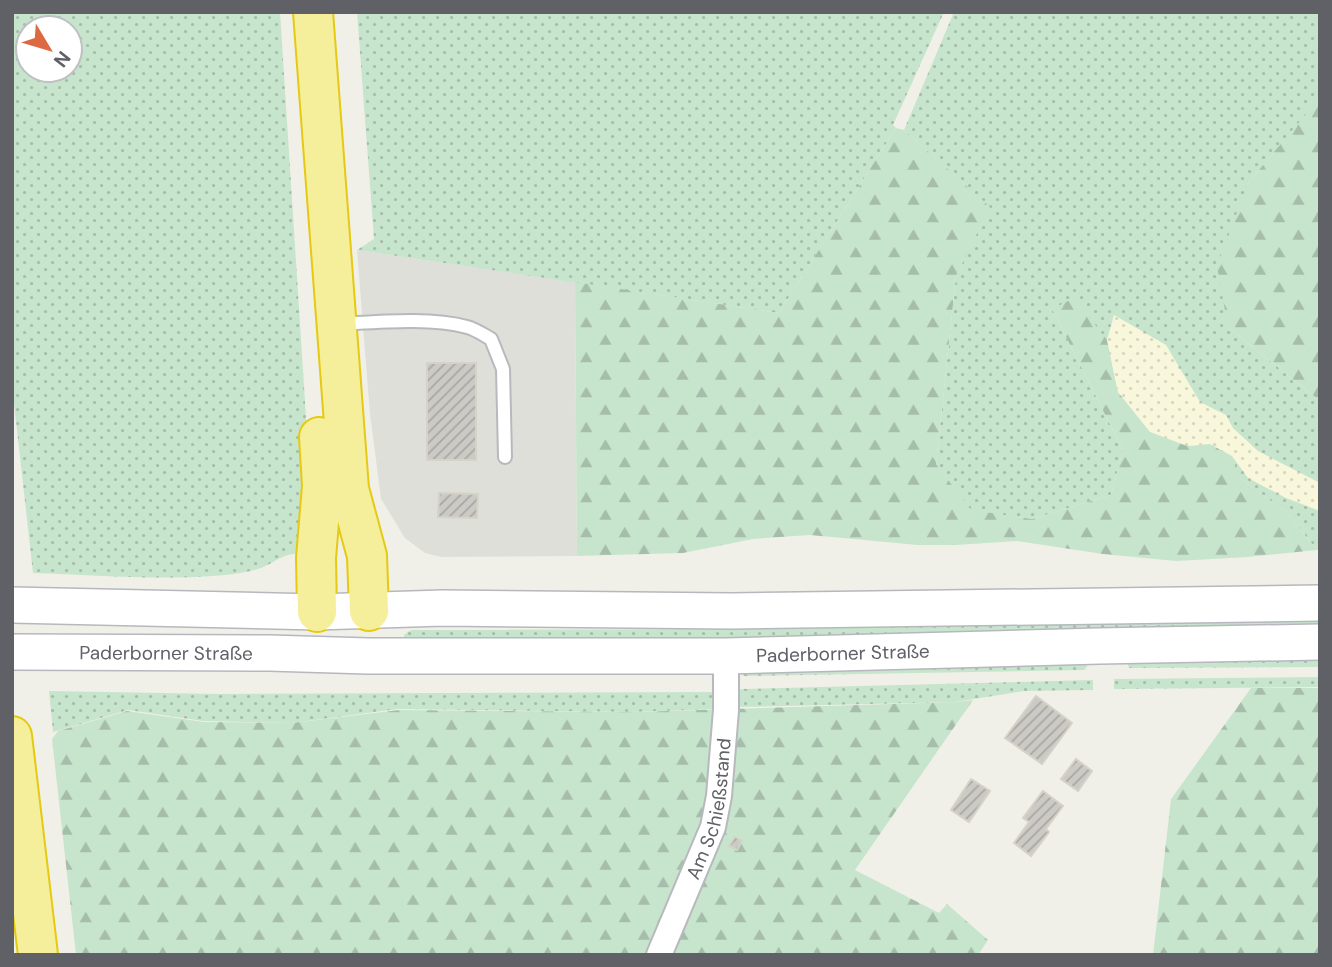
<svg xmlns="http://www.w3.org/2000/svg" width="1332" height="967" viewBox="0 0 1332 967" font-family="'DM Sans',sans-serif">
  <defs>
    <pattern id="grass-dots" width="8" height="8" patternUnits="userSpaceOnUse" patternTransform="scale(1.75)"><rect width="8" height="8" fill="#c7e5cd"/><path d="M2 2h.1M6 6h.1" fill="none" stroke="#a5bdaa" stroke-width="1.8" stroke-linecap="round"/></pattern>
    <pattern id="forest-firs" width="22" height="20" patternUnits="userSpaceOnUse" patternTransform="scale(1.75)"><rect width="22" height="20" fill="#c7e5cd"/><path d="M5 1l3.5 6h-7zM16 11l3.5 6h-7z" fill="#a5bdaa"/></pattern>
    <pattern id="sand-dots" width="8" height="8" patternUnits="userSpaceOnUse" patternTransform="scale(1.75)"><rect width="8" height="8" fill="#f8f7db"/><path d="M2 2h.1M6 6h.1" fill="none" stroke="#d7d6bf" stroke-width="1.8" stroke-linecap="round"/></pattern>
    <pattern id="building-hatch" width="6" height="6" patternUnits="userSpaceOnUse" patternTransform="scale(1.75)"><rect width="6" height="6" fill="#cccac5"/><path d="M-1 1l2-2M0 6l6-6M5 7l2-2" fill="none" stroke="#a9a7a4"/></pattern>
  </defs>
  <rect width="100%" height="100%" fill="#f0f0e8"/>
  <path fill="#dfdfda" d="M357,250l218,32 2,274 -136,1 -16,-4 -20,-15 -24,-39 -11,-85z"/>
  <path fill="url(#grass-dots)" fill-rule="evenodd" d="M12,12h268l27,421 -6,110 -5,11c-12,-1 -24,10 -35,14 -12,4 -24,6 -37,7 -62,6 -128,0 -191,-2l-21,-187zM28,28h42v42h-42z
    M357,12h587l-51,113 3,3 -117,185 -422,-63 17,-11z
    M954,12h366v81l-3,9 -69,81 -20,144 92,74v149h-3l-31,-38 -46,-34 -188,-169 71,141 -12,45 -79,24 -61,-8 -35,-47 20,-188 33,-69 -85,-77z
    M1320,621v8l-911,14 -5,-4v-4l5,-4 4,-1 350,-1z
    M1320,659v8l-191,1 -2,-6z
    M1083,663l5,3 -2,1 -1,3 -342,6 1,-6z
    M1320,677v10l-206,2v-10z
    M1093,680v10l-69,1 -69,11 -214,5 -4,-3v-11l4,-4z
    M49,691l171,3 497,-2 -1,17 -82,3 -236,-3 -106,14 -89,-2 -75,-11 -75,22z"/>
  <path fill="url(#forest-firs)" d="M1320,93v308l-92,-74 -11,-61 31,-83 68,-81z
    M896,128l8,2 86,77 -34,69 -20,188 35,46 61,9 79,-24 12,-45 -71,-141 22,-11 33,42 11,52 69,54 23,-2 22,12 8,22 46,34 31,38 -69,7 -72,4 -73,-7 -86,-13 -61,4h-38l-108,-10 -57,4 -70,14 -106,3 -2,-274 204,31z
    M1251,688h69v267h-167l18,-156z
    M973,700l-118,170 84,43 8,-9 41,36 -10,15h-902l-24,-216 6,-8 69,-20 77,11 88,1 107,-13 236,2 321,-10z"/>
  <path fill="url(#sand-dots)" d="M1114,315l52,30 34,57 26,13 7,13 25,23 62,32v28l-34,-13 -38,-20 -16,-22 -22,-12 -23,2 -37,-14 -32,-40 -11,-52z"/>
  <path fill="url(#building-hatch)" stroke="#d5d3c7" stroke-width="2" d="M427,363h49v97h-49z
    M439,493l39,1 -1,24 -39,-1z
    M1036,696l36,27 -30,41 -37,-26z
    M1076,759l16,12 -14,20 -17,-12z
    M971,779l19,12 -21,31 -18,-12z
    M1043,791l20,15 -17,23 3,3 -18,24 -17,-13 15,-21 -6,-4z
    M735,837l7,4 -5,9 -8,-4z"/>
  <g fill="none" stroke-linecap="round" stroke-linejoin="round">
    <defs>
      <path id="service" d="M340,324c38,-2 91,-7 127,3 8,2 17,8 24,12l12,30 2,88"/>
      <g id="minor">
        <path id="s1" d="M659,955l54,-128 6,-31 7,-86v-54"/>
      </g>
      <g id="secondary">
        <path d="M12,605l305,7 126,-4 288,3 589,-8"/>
        <path id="s2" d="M12,652l257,1 99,3h358l373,-10 221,-4"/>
      </g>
      <path id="motorway" d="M313,12l36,477 18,67 2,55
        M317,612l-1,-54 6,-72 -3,-49
        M12,736l26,219"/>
    </defs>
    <use href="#service" stroke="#b8b9bd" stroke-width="16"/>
    <use href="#minor" stroke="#b8b9bd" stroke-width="28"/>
    <use href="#secondary" stroke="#b6b8be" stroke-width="38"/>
    <use href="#motorway" stroke="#e6c912" stroke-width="42"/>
    <use href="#service" stroke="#fff" stroke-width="12"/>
    <use href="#minor" stroke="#fff" stroke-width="24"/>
    <use href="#secondary" stroke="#fff" stroke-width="35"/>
    <use href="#motorway" stroke="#f5ee9a" stroke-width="38"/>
  </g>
  <g text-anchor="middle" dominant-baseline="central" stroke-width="5" stroke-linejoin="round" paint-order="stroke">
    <g font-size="19" fill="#5f6167" stroke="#fff">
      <text stroke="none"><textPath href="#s2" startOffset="831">Paderborner Straße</textPath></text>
      <text stroke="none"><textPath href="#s2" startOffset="154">Paderborner Straße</textPath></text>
      <text stroke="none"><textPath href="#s1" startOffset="156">Am Schießstand</textPath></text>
    </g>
  </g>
  <rect width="1332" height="967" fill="none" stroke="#5f6167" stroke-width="28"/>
  <g transform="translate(49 49) rotate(128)"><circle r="33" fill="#ffffff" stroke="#bfc0c2" stroke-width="2"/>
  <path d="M0-5L12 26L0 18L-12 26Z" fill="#dd6942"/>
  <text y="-10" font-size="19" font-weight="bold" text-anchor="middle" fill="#5f6167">N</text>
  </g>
</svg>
